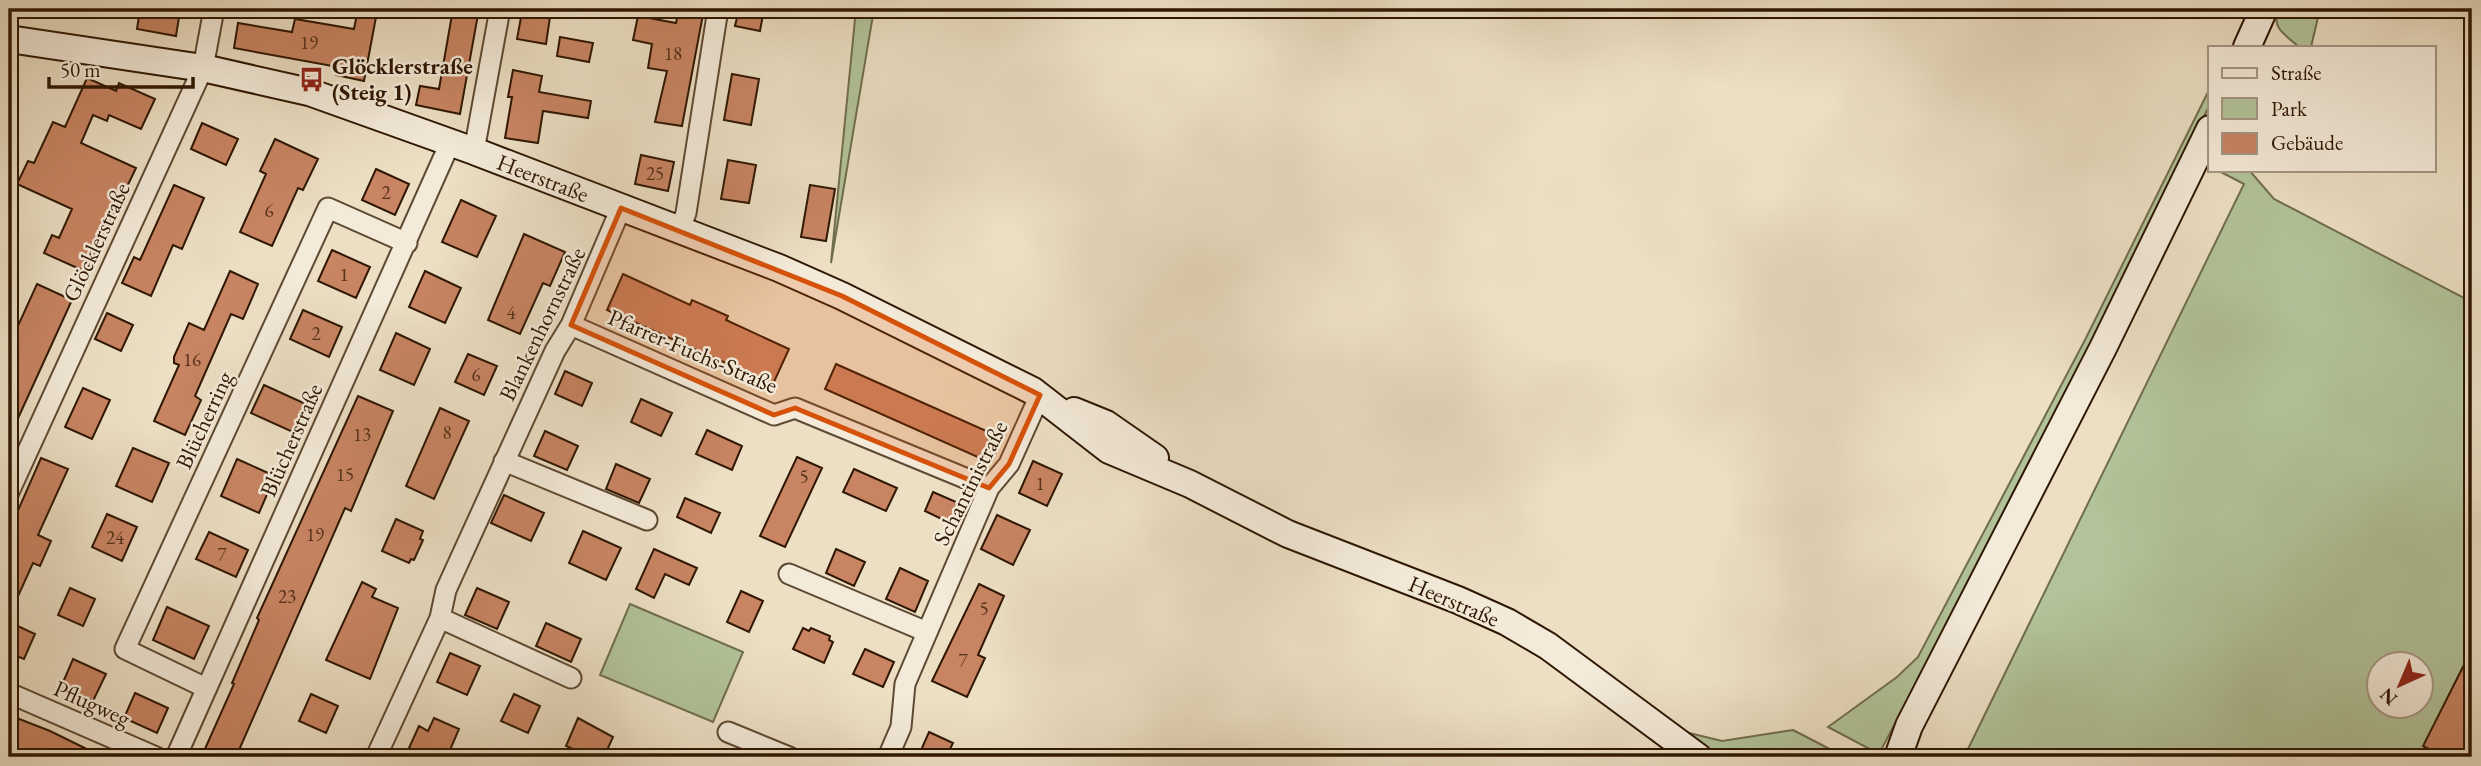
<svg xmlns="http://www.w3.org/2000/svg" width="2481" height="766" viewBox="0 0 2481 766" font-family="'EB Garamond',serif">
  <rect width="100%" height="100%" fill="#ecdfc4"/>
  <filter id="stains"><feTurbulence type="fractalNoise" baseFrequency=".00286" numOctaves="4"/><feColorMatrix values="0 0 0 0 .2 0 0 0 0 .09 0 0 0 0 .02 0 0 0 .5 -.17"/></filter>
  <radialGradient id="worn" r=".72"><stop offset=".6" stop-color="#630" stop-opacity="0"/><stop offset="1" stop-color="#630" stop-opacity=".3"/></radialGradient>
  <path fill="#b2c399" stroke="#706d4e" stroke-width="2" fill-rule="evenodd" d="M856,9h18l-43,254z
    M2279,9h41l-9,38h-12c-13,-12 -29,-19 -20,-38z
    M2210,88v16l-115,238 -216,412 -51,-27 69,-50 21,-20 168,-319z
    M2217,170h32l25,29 198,103v455h-492l-13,-6 277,-567zM2380,664h42v42h-42z
    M630,604l113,48 -30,70 -113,-47z
    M1793,730l52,27h-123l-37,-25 37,9z"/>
  <path fill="#c88463" stroke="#2f1702" stroke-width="2" d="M140,9l40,2 -4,25 -39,-7z
    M453,9h26l-19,105 -44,-9 4,-19 19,3z
    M679,9h25l-22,117 -27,-4 12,-51 -19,-3 4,-24 -19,-4 5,-24 38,7z
    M739,9h25l-4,22 -25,-5z
    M522,12l28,5 -4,27 -29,-5z
    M357,14l19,3 -12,64 -28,-6 2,-8 -104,-19 4,-25 54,9 3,-13 59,10z
    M560,37l33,6 -4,19 -32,-6z
    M513,70l29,6 -3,16 52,9 -3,17 -45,-7 -5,32 -33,-5 7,-41h-4z
    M732,74l27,5 -8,46 -27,-5z
    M87,78l29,13 3,-8 36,16 -14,30 -32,-14 -2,6 -14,-6 -12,28 55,25 -50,104 -42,-19 8,-18 7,3 13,-29 -55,-25 11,-23 6,2 19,-41 12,5z
    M202,123l36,16 -12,26 -35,-16z
    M275,139l43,20 -15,31 -5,-2 -26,58 -32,-14 26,-58 -6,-3z
    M641,155l33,7 -6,29 -33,-7z
    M728,160l28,5 -7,38 -28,-4z
    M376,169l33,15 -14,31 -33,-15z
    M174,185l30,13 -22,51 -9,-4 -22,51 -29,-13 12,-26 6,3z
    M810,185l25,4 -9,52 -25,-4z
    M461,200l35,16 -19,41 -35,-15z
    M524,234l41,18 -15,34 -7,-3 -23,51 -32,-14z
    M332,250l38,17 -14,31 -38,-17z
    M230,271l28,13 -15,35 -12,-5 -36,82 6,4 -16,35 -31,-14 25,-56 -5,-2v-6l15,-34 15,7z
    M425,271l36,17 -16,35 -36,-16z
    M623,274l67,31 2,-5 36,16 -2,4 63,29 -16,35 -166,-74z
    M37,284l35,16 -63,138v-103l4,-9 4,2z
    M303,310l39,17 -13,30 -39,-18z
    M107,313l26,12 -12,26 -26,-12z
    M396,333l34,16 -16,36 -34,-15z
    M468,354l29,12 -13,29 -29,-13z
    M836,364l166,74 -11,25 -166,-74z
    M565,371l27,12 -10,23 -27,-12z
    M264,385l44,20 -13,28 -44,-20z
    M83,388l27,12 -18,39 -27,-12z
    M358,396l35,15 -42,100 -6,-3 -109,249h-18l-14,-6 30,-67 -2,-1 27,-63 -2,-2z
    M641,399l31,14 -11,23 -30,-14z
    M440,408l29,13 -35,78 -28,-13z
    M707,430l35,16 -10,24 -36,-16z
    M545,431l33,15 -11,24 -33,-14z
    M133,448l36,15 -17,39 -36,-16z
    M797,457l25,11 -37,79 -25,-11z
    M41,458l27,11 -30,66 13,6 -11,25 -7,-3 -24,53v-85z
    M237,459l38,17 -16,37 -38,-17z
    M1033,461l29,13 -15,32 -28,-13z
    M616,464l34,15 -11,24 -33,-14z
    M854,469l43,19 -11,23 -43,-19z
    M933,492l30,13 -9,20 -29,-14z
    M504,495l40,18 -13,28 -40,-18z
    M685,498l35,15 -9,20 -34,-16z
    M107,514l30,13 -15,34 -30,-14z
    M997,515l33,15 -17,35 -32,-16z
    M396,519l27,12 -3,8 3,1 -9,20 -3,-1 -2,4 -27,-12z
    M583,531l38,17 -15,32 -37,-17z
    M209,532l39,18 -12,27 -40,-18z
    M654,549l43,19 -8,17 -24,-11 -11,24 -18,-9z
    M836,549l29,13 -11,24 -28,-13z
    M900,568l28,13 -13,31 -29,-13z
    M362,582l14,7 -4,8 26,11 -28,71 -44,-19z
    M979,584l25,12 -26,59 7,3 -18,39 -35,-16z
    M70,588l25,11 -12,27 -25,-11z
    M477,588l32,14 -12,27 -32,-14z
    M741,591l22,10 -14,31 -22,-10z
    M167,607l42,19 -15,33 -41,-19z
    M9,622l26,12 -11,25 -15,-6z
    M546,623l35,16 -10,23 -35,-16z
    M803,628l6,3 2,-3 19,8 -1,4 4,2 -9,21 -31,-14z
    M865,649l29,13 -11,25 -30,-13z
    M2472,649v108h-28l-21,-11z
    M450,653l30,13 -13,29 -30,-13z
    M73,659l33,15 -13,27 -32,-14z
    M135,693l33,15 -11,25 -33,-15z
    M311,694l27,12 -12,27 -27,-12z
    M514,694l26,12 -12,27 -27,-12z
    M9,715l41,16 53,26h-85l-9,-4z
    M434,718l25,11 -12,28h-17l-21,-9 10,-22 9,5z
    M578,718l35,19 -9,20h-13l-25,-11z
    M929,732l24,11 -7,14h-28z"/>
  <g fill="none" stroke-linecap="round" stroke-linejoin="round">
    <defs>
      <path id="street" d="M474,151l26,-142
        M680,229l6,-16 32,-204
        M571,325l203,90 21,-7 194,80
        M504,461l143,59
        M9,492l194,-424 11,-59
        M789,574l138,58
        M440,618l131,60
        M206,688l-81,-39 203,-441 79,35
        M9,693l147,64
        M728,732l61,25
        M176,757l274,-614
        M376,757l64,-139 6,-28 109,-239 16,-26 50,-117
        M888,757l13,-30 4,-43 84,-196 20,-24 31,-69"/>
      <path id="secondary" d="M9,39l194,29 106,24 165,59 305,117 63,28 191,95 76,59 81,34 98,50 170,66 49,22 41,24 150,111
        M2247,47l17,-38
        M1074,411l32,13 49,34
        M1898,757l11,-31 194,-378 107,-219"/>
    </defs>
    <use href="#street" stroke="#5e4932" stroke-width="23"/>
    <use href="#secondary" stroke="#2f1702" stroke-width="30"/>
    <use href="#street" stroke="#f3ead9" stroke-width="19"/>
    <use href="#secondary" stroke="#f3ead9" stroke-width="26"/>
  </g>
  <path fill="#d6520b" fill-opacity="0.2" stroke="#d6520b" stroke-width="5" stroke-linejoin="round" d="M621,208l221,88 198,99 -31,69 -20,24 -194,-80 -21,7 -203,-90z"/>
  <defs>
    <symbol id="bus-bare" viewBox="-9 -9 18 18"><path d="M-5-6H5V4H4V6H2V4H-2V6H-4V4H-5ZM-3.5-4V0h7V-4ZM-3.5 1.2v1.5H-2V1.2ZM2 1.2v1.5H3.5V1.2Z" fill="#8f2418" stroke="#f3ead9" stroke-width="2.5" paint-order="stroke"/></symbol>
  </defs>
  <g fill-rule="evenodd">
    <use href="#bus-bare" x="294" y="62" width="35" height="35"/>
  </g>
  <g text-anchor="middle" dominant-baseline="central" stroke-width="5" stroke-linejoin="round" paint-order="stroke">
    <g font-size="19" fill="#55321a">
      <text x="309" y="42">19</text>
      <text x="673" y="53">18</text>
      <text x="655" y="173">25</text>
      <text x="386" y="192">2</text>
      <text x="269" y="210">6</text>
      <text x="344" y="274">1</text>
      <text x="511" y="312">4</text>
      <text x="316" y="333">2</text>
      <text x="192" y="359">16</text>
      <text x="476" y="374">6</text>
      <text x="447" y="432">8</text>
      <text x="362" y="434">13</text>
      <text x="345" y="474">15</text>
      <text x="804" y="476">5</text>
      <text x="1040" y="483">1</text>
      <text x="315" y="534">19</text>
      <text x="115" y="537">24</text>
      <text x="222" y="554">7</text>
      <text x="287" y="596">23</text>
      <text x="984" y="608">5</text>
      <text x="963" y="660">7</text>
    </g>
    <g font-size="23" font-weight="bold" fill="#2f1702" stroke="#f3ead9" text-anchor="start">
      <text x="332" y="66">Glöcklerstraße<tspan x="332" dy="26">(Steig 1)</tspan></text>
    </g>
    <g font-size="23" fill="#2f1702" stroke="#f3ead9">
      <text transform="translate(543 178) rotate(21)">Heerstraße</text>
      <text transform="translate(96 242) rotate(-65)">Glöcklerstraße</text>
      <text transform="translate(542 324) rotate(-64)">Blankenhornstraße</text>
      <text transform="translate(693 351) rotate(23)">Pfarrer-Fuchs-Straße</text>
      <text transform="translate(204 420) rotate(-65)">Blücherring</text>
      <text transform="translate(291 440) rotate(-66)">Blücherstraße</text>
      <text transform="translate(970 483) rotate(-63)">Schantinistraße</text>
      <text transform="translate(1454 601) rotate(23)">Heerstraße</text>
      <text transform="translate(92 703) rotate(24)">Pflugweg</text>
    </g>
  </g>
  <rect width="2481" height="766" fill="none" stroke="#ecdfc4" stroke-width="35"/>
  <rect x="10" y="10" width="2460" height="745" fill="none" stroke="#2f1702" stroke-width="3.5"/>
  <rect x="18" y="18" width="2446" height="731" fill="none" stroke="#2f1702" stroke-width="2"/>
  <rect x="2208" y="46" width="228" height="126" fill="#f3ead9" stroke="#a59683" stroke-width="2"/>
  <rect x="2222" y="68" width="35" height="10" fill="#f3ead9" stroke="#a59683" stroke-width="2"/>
  <text x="2271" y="80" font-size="21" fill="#2f1702">Straße</text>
  <rect x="2222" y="98" width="35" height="21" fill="#b2c399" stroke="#a59683" stroke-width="2"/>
  <text x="2271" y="116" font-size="21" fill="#2f1702">Park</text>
  <rect x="2222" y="133" width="35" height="21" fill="#c88463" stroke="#a59683" stroke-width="2"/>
  <text x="2271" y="150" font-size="21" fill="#2f1702">Gebäude</text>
  <g transform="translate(2400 685) rotate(224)"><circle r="33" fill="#f3ead9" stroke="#a59683" stroke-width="2"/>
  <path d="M0-5L12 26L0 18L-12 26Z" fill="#8f2418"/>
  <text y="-10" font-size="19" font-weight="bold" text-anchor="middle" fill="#2f1702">N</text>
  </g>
  <path d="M49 77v10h144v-10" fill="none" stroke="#2f1702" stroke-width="3.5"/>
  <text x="60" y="77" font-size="21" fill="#2f1702" stroke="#f3ead9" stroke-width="5" paint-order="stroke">50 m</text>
  <rect width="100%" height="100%" filter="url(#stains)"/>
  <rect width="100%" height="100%" fill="url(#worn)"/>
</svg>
